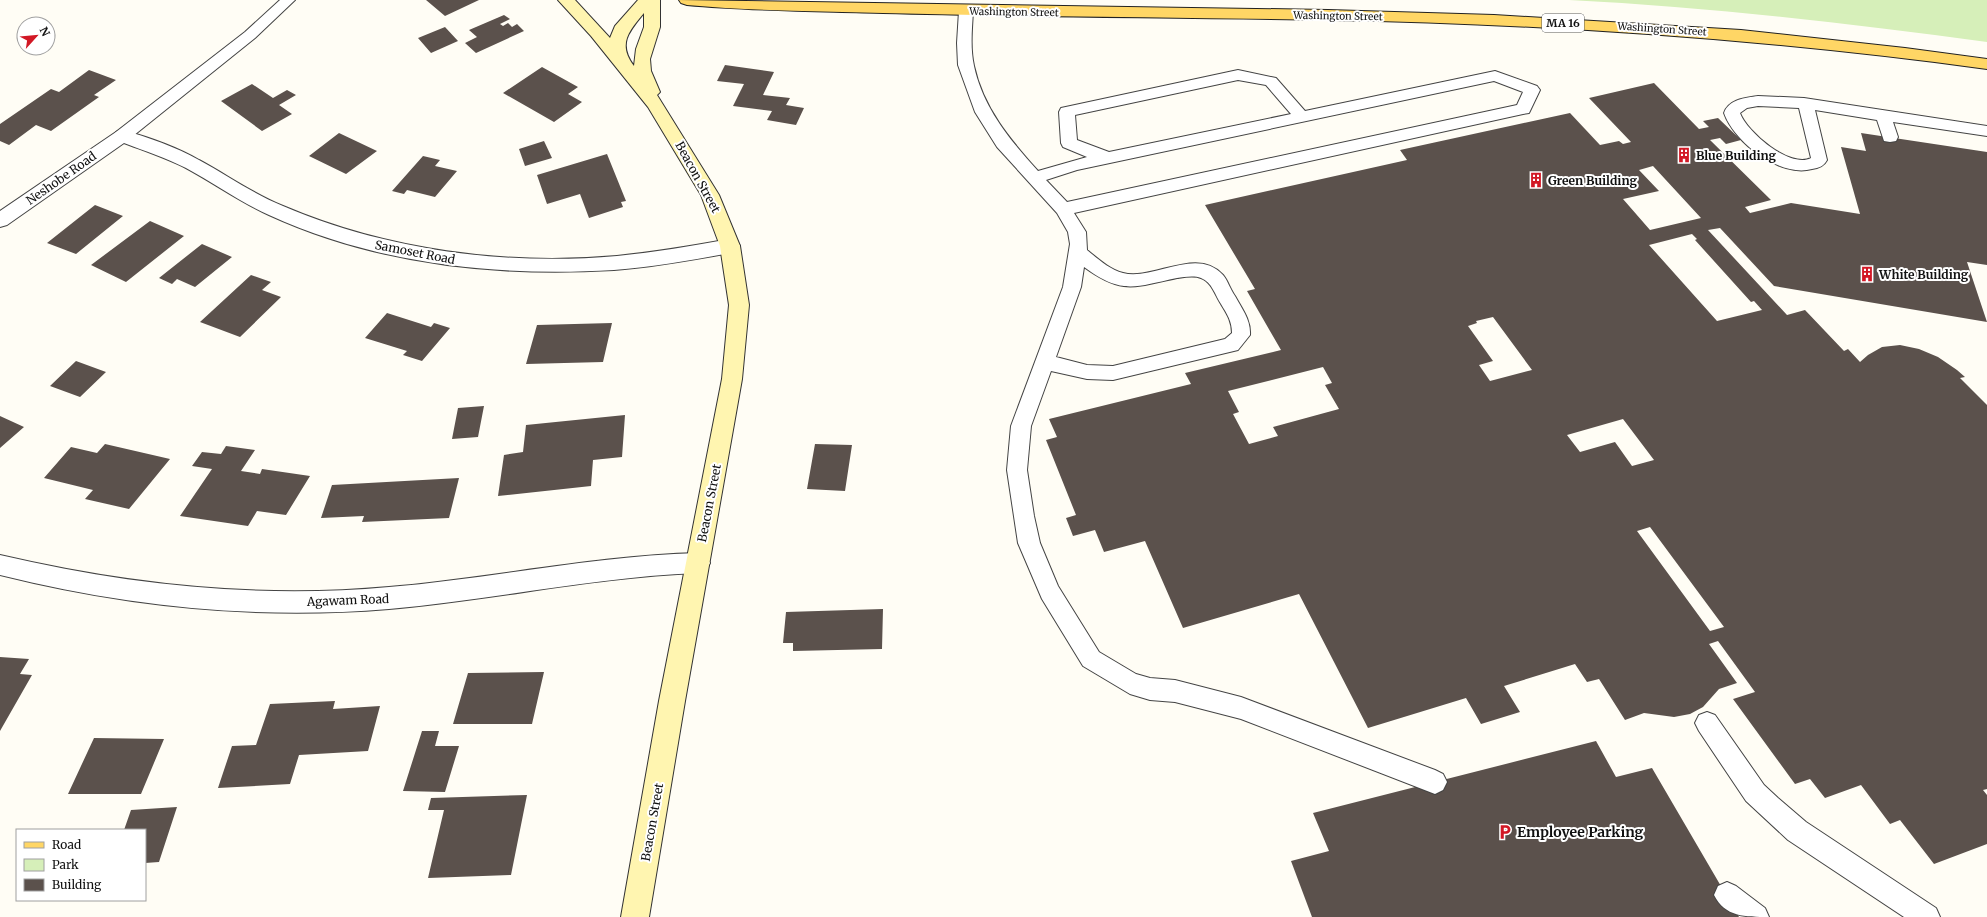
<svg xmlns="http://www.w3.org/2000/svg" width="1987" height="917" viewBox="0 0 1987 917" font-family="Merriweather,serif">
  <rect width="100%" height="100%" fill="#fffdf5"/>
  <path fill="#d6efb9" d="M1569,0h418v42c-139,-19 -278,-35 -418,-42z"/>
  <path fill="#5b514c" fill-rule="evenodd" d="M426,0h53l-34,16z
    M504,15l6,4 -10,5 3,2 5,-3 4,4 5,-3 7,7 -48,22 -11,-10 12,-6 -8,-7z
    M445,27l13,14 -27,12 -13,-15z
    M725,65l49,7 -11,23 27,3 -4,7 18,3 -8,17 -29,-5 5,-9 -39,-5 11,-22 -27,-3z
    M542,67l36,20 -10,7 14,8 -28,20 -51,-29z
    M89,70l27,10 -22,15 5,2 -48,34 -15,-6 -27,20 -9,-4v-17l51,-35 8,3z
    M1654,83l45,46 10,-2 -6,-6 15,-3 23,22 -15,4 -6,-6 -10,2 61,60 -26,7 5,6 41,-10 69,11 -19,-67 25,4 -5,-18 126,19v113l-20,-3 20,60 -213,-36 -54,-58 -12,2 79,85 18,-5 39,41 4,-2 12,13 8,-7 14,-8 18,-2 19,4 19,8 19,13 8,7 -5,1 27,27v384l-4,1 4,5v49l-53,20 -34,-44 -10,4 -29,-39 -36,13 -15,-19 -15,5 -62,-85 22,-7 -37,-51 -9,3 28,39 -18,6 -16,18 -13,7 -16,3 -30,-4 -19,7 -26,-41 -12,3 -12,-18 -71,22 16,26 -39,12 -15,-26 -98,30 -69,-134 -116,34 -38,-87 -41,11 -9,-22 -22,6 -7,-18 10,-3 -30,-75 11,-3 -8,-18 142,-35 -6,-11 96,-23 -34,-59 8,-2 -50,-84 202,-45 -7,-10 170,-37 30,32 19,-4 4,3 8,-2 -42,-44zM1653,166l48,52 -51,12 -27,-31 36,-8 -20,-21zM1692,234l5,5 -2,1 56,62 3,-1 8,9 -45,11 -68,-76zM1493,317l39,53 -42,11 -11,-16 14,-4 -25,-35 9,-3 -1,-2zM1323,367l9,16 -7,2 14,24 -66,18 5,9 -29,8 -16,-30 6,-2 -11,-21zM1623,419l31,41 -22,6 -17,-24 -35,10 -13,-17zM1650,527l74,100 -14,4 -73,-100z
    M252,84l21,14 14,-8 9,5 -17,10 13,9 -30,17 -41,-30z
    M339,133l38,18 -31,23 -37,-18z
    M544,141l8,17 -27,8 -6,-17z
    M607,154l19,47 -5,1 2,5 -34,11 -9,-24 -33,10 -10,-29z
    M423,156l17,4 -5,6 22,5 -22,26 -28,-7 -3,4 -12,-3z
    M95,205l28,11 -47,38 -29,-11z
    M150,221l34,15 -58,46 -35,-17z
    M202,244l30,13 -37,30 -18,-8 -5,5 -13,-6z
    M251,275l20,7 -9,8 19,7 -41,40 -40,-15z
    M387,313l44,14 3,-4 16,5 -28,33 -19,-6 4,-4 -42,-13z
    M612,323l-9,39 -77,2 11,-39z
    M76,361l30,11 -26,25 -30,-11z
    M484,406l-6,31 -26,2 6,-31z
    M625,415l-3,42 -29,3 -2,26 -93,10 6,-41 19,-3 3,-27z
    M0,416l24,11 -24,21z
    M105,444l65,15 -41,50 -44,-10 8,-9 -49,-12 27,-31 26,6z
    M815,444l37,1 -7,46 -38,-2z
    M226,446l29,4 -14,21 19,3 2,-5 48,7 -24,39 -29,-4 -9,15 -68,-10 32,-47 -20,-3 10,-14 19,2z
    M459,478l-10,40 -87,4 2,-6 -43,2 11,-33z
    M883,609l-1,40 -89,2v-8h-10l3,-31z
    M0,657l29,2 -9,15 12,1 -32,56z
    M544,672l-12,52h-79l15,-51z
    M335,701l-2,8 47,-3 -12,45 -69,4 -9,29 -72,4 14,-42 24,-1 14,-41z
    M422,731h17l-4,15h24l-14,46 -42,-1z
    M94,738l70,1 -23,55h-73z
    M1596,741l20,36 36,-9 87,149h-427l-21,-56 38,-10 -16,-38z
    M527,795l-16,80 -83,3 16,-68h-16l3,-12z
    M177,807l-18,55 -14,1v-33h-21l7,-20z"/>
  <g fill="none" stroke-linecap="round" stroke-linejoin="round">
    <defs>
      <path id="lane" d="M280,0h15l-40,38 -127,102 -6,1 -6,-1 -2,-4 2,-4 129,-100z
        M966,7l5,1 2,3c-1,18 -3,37 1,55 9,42 36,74 64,105l49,-14 -24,-10 -2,-4 -2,-31 2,-4 177,-38 38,8 29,33 190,-40 42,15 3,4 -11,23 -6,1 -449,99 12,19 1,18c10,8 23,20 36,23 30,8 74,-27 100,2 5,6 7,14 12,21 7,13 16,24 15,39l-12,15 -125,30 -26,-1 -36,-8 -20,55 -4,44 7,46 6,27 18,43 41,66 37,22 14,4 25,2 66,17 194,73 8,4 4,8 -4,8 -8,4 -194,-75 -66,-17 -25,-2 -20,-6 -47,-28 -41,-67 -24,-56 -11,-73 4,-44 52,-139 7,-43 -2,-12 -11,-19 -60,-66 -22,-35 -17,-47 -1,-22 2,-32 2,-3zM1238,80l28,5 25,29 -182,38 -32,-12 -2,-25zM1494,81l29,11 -6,13 -450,97 -21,-22 31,-10zM1084,267c38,28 50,20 93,11 7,-1 17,-3 24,0 11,4 14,17 20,26 6,10 11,17 11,29l-7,6 -112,27 -26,-1 -31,-8 25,-70z
        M1758,96l46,2 183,28v10l-94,-14 5,15 -2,4 -6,1 -6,-1 -7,-21 -62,-10 12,50c-3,6 -8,8 -15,9 -32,9 -78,-27 -88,-56 5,-14 21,-15 34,-17zM1758,106l41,2 12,50c-21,11 -64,-26 -71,-45l7,-5z
        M1707,712l8,3 49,70 14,13 28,24 130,86 4,9h-36l-116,-77 -42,-39 -47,-70 -4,-8 4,-8z
        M1727,882l9,4 29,22 4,9c-24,0 -44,0 -55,-22l4,-9z"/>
      <path id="street" d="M122,130c26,7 54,17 77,30 28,15 54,34 84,46 103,44 222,60 334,50 38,-4 75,-10 113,-17l7,2 3,5 -3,5 -7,2c-38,7 -77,14 -116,17 -117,7 -238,-6 -345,-55 -29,-13 -55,-32 -83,-47 -20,-10 -41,-17 -62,-25l-117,82 -7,2v-16l116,-79z
        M698,553l8,3 4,7 -4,7 -8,3c-104,4 -205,27 -309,36 -132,11 -261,-2 -389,-34v-20c128,30 258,44 389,32 104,-9 205,-31 309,-34z"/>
      <path id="secondary" d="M558,0h17l35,38 5,-12 23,-26h22v27l-10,32 1,12 9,21 -3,3 62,100 21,51 9,59 -7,74 -57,322 -36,216h-28l38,-216 63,-322 7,-74 -9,-59 -19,-51 -53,-88 -57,-71zM644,13v14l-8,22 -2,17c-17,-22 -5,-35 10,-53z"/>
      <path id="primary" d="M679,0l649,10 166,5 247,15 164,18 82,11v10c-219,-30 -438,-45 -659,-49 -148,-3 -297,-3 -445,-7 -65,-2 -131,-2 -196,-8l-6,-2z"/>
    </defs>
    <use href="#lane" stroke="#444" stroke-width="2"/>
    <use href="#street" stroke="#444" stroke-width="2"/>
    <use href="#secondary" stroke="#333" stroke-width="2"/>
    <use href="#primary" stroke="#222" stroke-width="2"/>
    <use href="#lane" fill="#fff" fill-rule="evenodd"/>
    <use href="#street" fill="#fff" fill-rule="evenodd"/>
    <use href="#secondary" fill="#fff5b0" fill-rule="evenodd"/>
    <use href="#primary" fill="#ffd665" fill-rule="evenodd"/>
  </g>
  <defs>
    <symbol id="building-bare" viewBox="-9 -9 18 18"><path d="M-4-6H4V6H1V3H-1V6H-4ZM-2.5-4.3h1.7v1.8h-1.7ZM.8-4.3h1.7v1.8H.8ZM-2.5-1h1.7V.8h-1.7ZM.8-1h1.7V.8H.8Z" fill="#d21825" stroke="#fff" stroke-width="2.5" paint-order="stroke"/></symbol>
    <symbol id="parking-bare" viewBox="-9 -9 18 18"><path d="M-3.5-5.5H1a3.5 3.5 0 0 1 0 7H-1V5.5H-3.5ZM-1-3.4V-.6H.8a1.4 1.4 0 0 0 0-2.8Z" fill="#d21825" stroke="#fff" stroke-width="2.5" paint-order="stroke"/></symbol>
  </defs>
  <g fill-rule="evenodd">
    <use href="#building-bare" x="1673" y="144" width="22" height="22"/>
    <use href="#building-bare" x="1525" y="169" width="22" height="22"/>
    <use href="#building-bare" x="1856" y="263" width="22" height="22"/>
    <use href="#parking-bare" x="1494" y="821" width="22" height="22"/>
  </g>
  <g text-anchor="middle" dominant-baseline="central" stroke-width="4" stroke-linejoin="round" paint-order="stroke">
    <g font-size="10" fill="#111" stroke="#fff">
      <text transform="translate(1014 12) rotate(1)">Washington Street</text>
      <text transform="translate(1338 16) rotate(1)">Washington Street</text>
      <text transform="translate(1662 29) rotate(4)">Washington Street</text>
    </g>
    <rect fill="#fff" stroke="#585858" stroke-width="1" x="1542" y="14" width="42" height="18" rx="3"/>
    <g font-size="11" font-weight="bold" fill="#111">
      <text x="1563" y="23">MA 16</text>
    </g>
    <g font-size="12" font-weight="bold" fill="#111" stroke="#fff" text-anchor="start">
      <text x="1696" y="155">Blue Building</text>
      <text x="1548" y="180">Green Building</text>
      <text x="1879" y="274">White Building</text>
    </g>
    <g font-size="12" fill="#111" stroke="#fff">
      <text transform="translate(698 177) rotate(61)">Beacon Street</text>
      <text transform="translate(61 178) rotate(-35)">Neshobe Road</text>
      <text transform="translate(415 252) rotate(11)">Samoset Road</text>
      <text transform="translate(709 503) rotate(-79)">Beacon Street</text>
      <text transform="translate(348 600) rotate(-2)">Agawam Road</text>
      <text transform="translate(652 822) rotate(-80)">Beacon Street</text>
    </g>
    <g font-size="14" font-weight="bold" fill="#111" stroke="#fff" text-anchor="start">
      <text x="1517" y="832">Employee Parking</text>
    </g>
  </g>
  <rect x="16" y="829" width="130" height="72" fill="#ffffff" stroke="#a0a0a0"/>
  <rect x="24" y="842" width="20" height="6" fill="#ffd665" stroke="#a0a0a0"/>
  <text x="52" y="849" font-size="12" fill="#111111">Road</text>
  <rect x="24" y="859" width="20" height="12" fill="#d6efb9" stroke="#a0a0a0"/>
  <text x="52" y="869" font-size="12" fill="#111111">Park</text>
  <rect x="24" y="879" width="20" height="12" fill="#5b514c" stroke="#a0a0a0"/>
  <text x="52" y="889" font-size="12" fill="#111111">Building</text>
  <g transform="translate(36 36) rotate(63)"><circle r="19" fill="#ffffff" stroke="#a0a0a0"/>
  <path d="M0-3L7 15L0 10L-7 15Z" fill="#d21825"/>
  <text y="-6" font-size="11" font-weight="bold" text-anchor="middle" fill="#111111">N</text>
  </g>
</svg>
